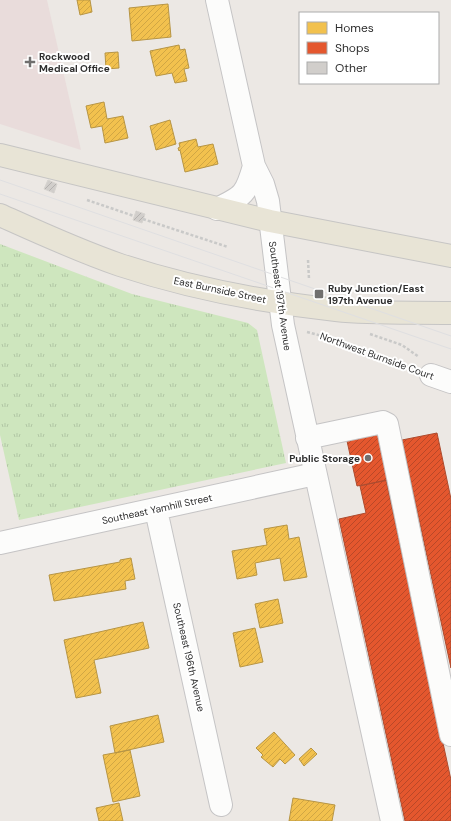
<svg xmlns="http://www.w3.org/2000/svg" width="451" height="821" viewBox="0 0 451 821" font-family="'DM Sans',sans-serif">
  <defs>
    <pattern id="grass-tufts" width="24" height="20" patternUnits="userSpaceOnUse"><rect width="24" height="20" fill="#cee6be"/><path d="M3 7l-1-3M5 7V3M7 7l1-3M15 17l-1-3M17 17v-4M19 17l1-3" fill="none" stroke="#b1c6a4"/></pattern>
    <pattern id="homes-hatch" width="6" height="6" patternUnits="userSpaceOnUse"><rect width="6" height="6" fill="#f2c14e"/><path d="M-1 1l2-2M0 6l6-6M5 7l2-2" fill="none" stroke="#d0a644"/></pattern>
    <pattern id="shops-hatch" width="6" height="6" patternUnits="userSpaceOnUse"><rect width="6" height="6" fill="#e4572e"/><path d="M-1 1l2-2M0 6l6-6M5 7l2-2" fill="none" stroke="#b94828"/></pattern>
    <pattern id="building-hatch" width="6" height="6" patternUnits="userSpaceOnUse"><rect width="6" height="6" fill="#d1cecb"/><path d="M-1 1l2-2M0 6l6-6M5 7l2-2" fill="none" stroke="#b4b1af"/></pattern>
  </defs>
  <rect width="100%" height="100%" fill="#ece8e4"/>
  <path fill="#e9dcdb" d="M0,0h47l34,150 -81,-26z"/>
  <path fill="url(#grass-tufts)" d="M0,244l132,50 116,29 9,7 29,133 -267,57 -19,-85z"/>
  <path fill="url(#homes-hatch)" stroke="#b79544" d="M77,0h13l2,12 -12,3z
    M168,4l3,33 -39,4 -3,-33z
    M179,45l1,5 5,-1 4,19 -5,1 3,12 -12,2 -3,-10 -16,3 -6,-25z
    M118,52l1,16 -13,1 -1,-16z
    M104,102l3,17 16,-3 5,22 -23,5 -3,-17 -11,2 -5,-22z
    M170,120l6,24 -20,6 -6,-24z
    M196,139l2,8 15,-3 5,20 -33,8 -5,-22 -1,1 -1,-3 2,-1 -1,-4z
    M287,525l2,14 10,-2 8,40 -23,4 -4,-23 -25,5 2,12 -20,4 -5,-28 35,-6 -3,-16z
    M131,558l4,21 -10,2 1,8 -72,12 -5,-26 71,-13v-2z
    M278,599l5,24 -23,5 -5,-24z
    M143,622l6,26 -55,12 7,33 -25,5 -12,-58z
    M255,628l8,34 -23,5 -7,-34z
    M158,715l6,27 -49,11 -5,-27z
    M274,732l21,23 -10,9 -5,-5 -7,8 -12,-10 2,-2 -7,-7z
    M311,748l6,6 -13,12 -5,-7z
    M130,750l10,46 -27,6 -10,-47z
    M293,798l42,7 -3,16h-43z
    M119,803l4,18h-24l-3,-13z"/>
  <path fill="url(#shops-hatch)" stroke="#ad4b2e" d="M437,433l14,66v169l-49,-228z
    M379,434l10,46 -32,6 -10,-45z
    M386,480l65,300v41h-46l-66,-302 27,-6 -6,-27z"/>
  <path fill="url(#building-hatch)" stroke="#d7d4d0" d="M48,180l9,4 -3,9 -10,-4z
    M136,211l9,3 -3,9 -9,-3z"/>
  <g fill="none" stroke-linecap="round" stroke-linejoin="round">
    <defs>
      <path id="minor" d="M217,0l37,166 9,18 5,17 15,124 109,496
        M217,209c27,-13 29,-15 37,-43
        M431,375l20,7
        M307,438l76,-16 4,2 64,311
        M156,510l65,295
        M0,543l315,-69"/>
      <path id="major" d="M0,155l270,66 181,35
        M0,215c40,18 79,36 120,50 70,23 143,37 216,45 38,4 77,2 115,3"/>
    </defs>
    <use href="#minor" stroke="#c5c4c5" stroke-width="24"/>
    <use href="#major" stroke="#c6c5c4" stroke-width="24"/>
    <path stroke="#c9c9c8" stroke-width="2.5" stroke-dasharray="3 2" stroke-linecap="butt" d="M87,200l47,16
      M143,219l85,28
      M308,260l1,19
      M307,332l30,8 74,28
      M370,334l32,11 17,12"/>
    <use href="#minor" stroke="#fcfcfb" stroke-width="22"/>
    <use href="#major" stroke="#e8e4d6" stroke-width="22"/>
    <path stroke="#dfdfe1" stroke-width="1" d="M0,180l451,156
      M0,194l451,155"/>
  </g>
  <g fill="#706f6e" stroke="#fff" stroke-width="1.5">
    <path d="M28 56h4v4h4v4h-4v4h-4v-4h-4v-4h4z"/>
    <rect x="314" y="289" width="10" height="10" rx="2"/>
    <circle cx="368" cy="458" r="4"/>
  </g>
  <g text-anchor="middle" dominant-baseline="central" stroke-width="4" stroke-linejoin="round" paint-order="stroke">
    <g font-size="10" font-weight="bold" fill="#2e2e2e" stroke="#fff" text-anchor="start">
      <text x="39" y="56">Rockwood<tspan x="39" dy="12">Medical Office</tspan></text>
      <text x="328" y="288">Ruby Junction/East<tspan x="328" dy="12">197th Avenue</tspan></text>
      <text x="360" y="458" text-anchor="end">Public Storage</text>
    </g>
    <g font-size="10" fill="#2e2e2e" stroke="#fff">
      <text transform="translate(220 290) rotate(12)">East Burnside Street</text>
      <text transform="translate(280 296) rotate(82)">Southeast 197th Avenue</text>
      <text transform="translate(377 356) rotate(20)">Northwest Burnside Court</text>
      <text transform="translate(157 509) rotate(-12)">Southeast Yamhill Street</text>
      <text transform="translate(189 657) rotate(77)">Southeast 196th Avenue</text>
    </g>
  </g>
  <rect x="299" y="12" width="140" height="72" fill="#ffffff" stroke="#ababab"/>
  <rect x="307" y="22" width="20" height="12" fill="#f2c14e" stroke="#ababab"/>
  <text x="335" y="32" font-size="12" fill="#2e2e2e">Homes</text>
  <rect x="307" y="42" width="20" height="12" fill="#e4572e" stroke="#ababab"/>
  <text x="335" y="52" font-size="12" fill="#2e2e2e">Shops</text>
  <rect x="307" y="62" width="20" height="12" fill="#d1cecb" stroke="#ababab"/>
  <text x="335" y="72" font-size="12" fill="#2e2e2e">Other</text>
</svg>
